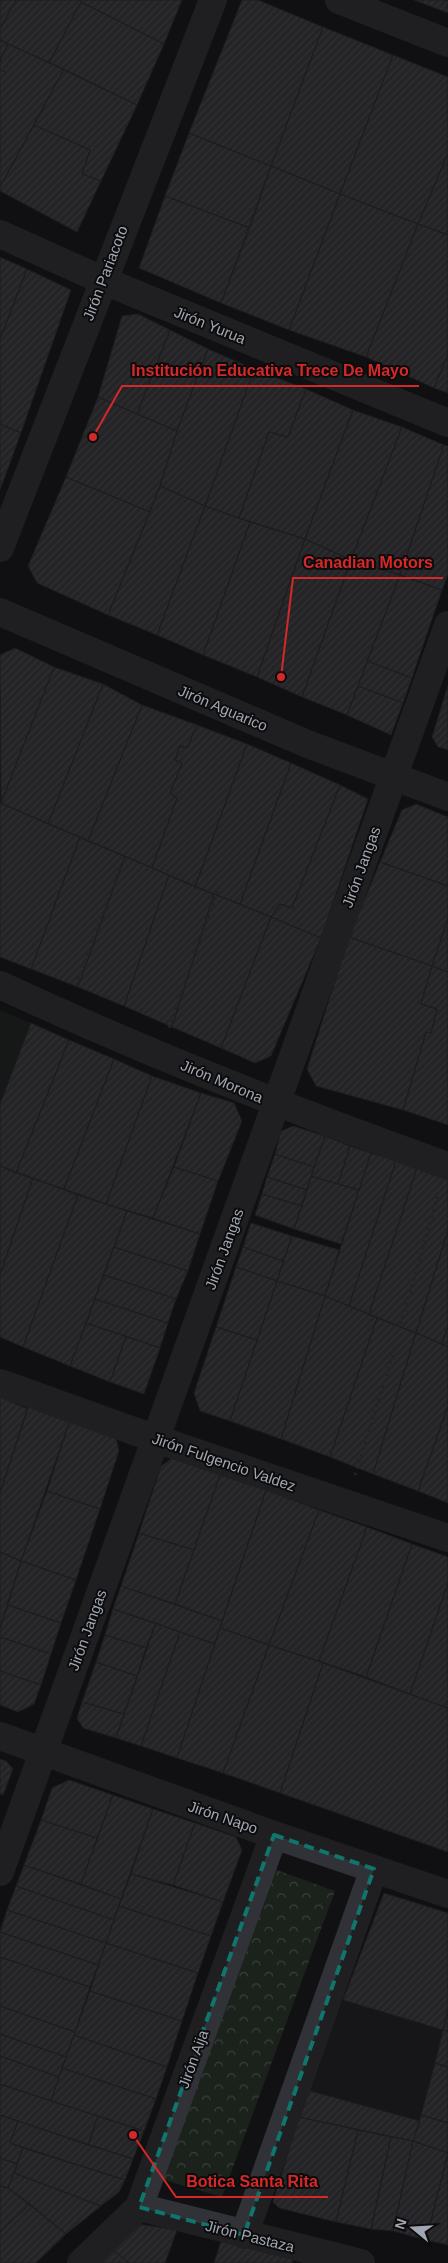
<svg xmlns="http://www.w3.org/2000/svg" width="448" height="2263" viewBox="0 0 448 2263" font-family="Helvetica,sans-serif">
  <defs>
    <pattern id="park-crowns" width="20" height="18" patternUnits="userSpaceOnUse" patternTransform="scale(1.25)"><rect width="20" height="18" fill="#1b221c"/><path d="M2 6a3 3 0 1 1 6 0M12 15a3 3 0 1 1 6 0" fill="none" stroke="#393f3b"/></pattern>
    <pattern id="building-hatch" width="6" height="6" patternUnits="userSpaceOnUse" patternTransform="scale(1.25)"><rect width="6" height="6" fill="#3d3d42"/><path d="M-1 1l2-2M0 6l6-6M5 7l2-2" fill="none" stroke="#56565b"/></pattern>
  </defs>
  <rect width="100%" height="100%" fill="#111012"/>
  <path fill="#1d1c1f" d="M343,2000l100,30 -23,91 -113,-31z"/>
  <path fill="url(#park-crowns)" d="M271,1868l64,23 -113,306 -61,-18z"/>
  <path fill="#1b221c" d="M0,1010l31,13 -31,81z"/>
  <path fill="url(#building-hatch)" stroke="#2b2a2e" d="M0,0h16l-16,29z
    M16,0h66l-33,63 -49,-23v-11z
    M82,0h100l-18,44 -83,-42z
    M242,0h16l65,27 -52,139 -82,-33z
    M414,0h34v13z
    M81,2l83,42 -27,61 -88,-42z
    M323,27l70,28 -53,139 -69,-28z
    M0,40l8,4 -8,17z
    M8,44l56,25 -64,118v-126z
    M393,55l55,22v76l-30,71 -78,-30z
    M64,69l73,36 -36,76 -19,-7 8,-24 -56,-25z
    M34,125l56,25 -8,24 19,7 -24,51 -77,-41v-4z
    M189,133l82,33 -21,62 -85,-32z
    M448,153v82l-30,-11z
    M271,166l69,28 -51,136 -68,-27z
    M340,194l78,30 -52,133 -77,-27z
    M165,196l85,32 -29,75 -82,-35z
    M418,224l30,11v119l-14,34 -68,-31z
    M0,257l27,12 -27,70z
    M27,269l44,21 -50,143 -21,-9v-85z
    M138,314l32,16 -33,84 -39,-17 24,-81z
    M170,330l38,19 -31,82 -40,-17z
    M208,349l46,20 -49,137 -45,-20 17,-55z
    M448,354v39l-14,-5z
    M254,369l52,20 -18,48 -19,-5 -30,86 -34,-12z
    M306,389l47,21 -48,129 -66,-21 30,-86 19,5z
    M98,397l79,34 -17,55 -10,26 -84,-35z
    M353,410l49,17 -51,133 -46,-21z
    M0,424l21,9 -21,57z
    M402,427l42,18 -44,130 -49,-15z
    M444,445l4,1v128l-6,16 -42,-15z
    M66,477l84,35 -42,103 -71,-32 -9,-17z
    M160,486l45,20 -48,129 -49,-20z
    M205,506l45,16 -47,133 -46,-20z
    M250,522l55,17 -48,138 -54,-22z
    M305,539l46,21 -49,137 -45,-20z
    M351,560l49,15 -53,140 -45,-18z
    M400,575l42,15 -30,88 -45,-17z
    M15,648l39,19 -53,136 -1,-148z
    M367,661l45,17 -9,25 -45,-17z
    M54,667l49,17 -55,140 -47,-21z
    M103,684l39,21 -54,136 -40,-17z
    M448,685v65l-10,-3 -6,-10z
    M358,686l45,17 -12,32 -44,-20z
    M142,705l55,20 -10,23 -7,-2 -5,14 7,3 -12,30 7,5 -25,70 -64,-27z
    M197,725l50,19 -52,143 -43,-19 25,-70 -7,-5 12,-30 -7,-3 5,-14 7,2z
    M247,744l44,19 -51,141 -45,-17z
    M291,763l49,22 -48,123 -12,-4 -9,13 -31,-13z
    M340,785l28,14 -47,139 -50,-21 9,-13 12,4z
    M0,803l80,34 -49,132 -31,-12z
    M416,804l32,13v69l-68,-24 22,-52z
    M80,837l45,19 -47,131 -47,-18z
    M125,856l44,19 -45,131 -46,-19z
    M380,862l68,24v32l-16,48 -83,-29z
    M169,875l45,19 -42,133 -48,-21z
    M214,894l57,23 -50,131 -49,-21z
    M271,917l50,21 -50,118 -16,7 -34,-15z
    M448,918v54l-16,-6z
    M349,937l83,29 -11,38 16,5 -6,24 -5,-1 -23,78 -87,-24 -9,-17z
    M432,966l16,6v153l-45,-15 23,-78 5,1 6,-24 -16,-5z
    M31,1023l38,17 -53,133 -16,-7v-62z
    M69,1040l45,19 -50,130 -48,-16z
    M114,1059l38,17 -46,128 -42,-15z
    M152,1076l49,17 -48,125 -47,-14z
    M201,1093l33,10 8,18 -24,60 -44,-14z
    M293,1126l32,10 -11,31 -39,-13 6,-23z
    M325,1136l25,10 -12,38 -27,-8z
    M350,1146l21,7 -12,37 -21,-6z
    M371,1153l25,8 -47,145 -24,-10z
    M275,1154l39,13 -7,23 -40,-13z
    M396,1161l21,7 -48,146 -20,-8z
    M0,1166l33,12 -33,97z
    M174,1167l44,14 -18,53 -47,-16z
    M417,1168l31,12v50l-32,103 -47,-19z
    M311,1176l48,14 -18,54 -47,-15z
    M267,1177l40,13 -5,16 -40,-12z
    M33,1178l45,17 -55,152 -23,-10v-62z
    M262,1194l40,12 -8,23 -39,-14z
    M78,1195l49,16 -57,155 -47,-19z
    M127,1211l73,23 -12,37 -74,-24z
    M251,1223l41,13 -9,25 -40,-14z
    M448,1230v96l-6,18 -26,-11z
    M292,1236l47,14 -14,46 -48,-15z
    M114,1247l74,24 -12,28 -72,-24z
    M243,1247l40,14 -6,20 -41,-14z
    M236,1267l41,14 -20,59 -41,-13z
    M104,1275l72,24 -8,24 -73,-24z
    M277,1281l48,15 -44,143 -51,-18z
    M325,1296l52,22 -47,139 -49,-18z
    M95,1299l73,24 -8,25 -74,-25z
    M377,1318l39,15 -43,141 -43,-17z
    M86,1323l40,13 -16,46 -40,-16z
    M448,1326v21l-6,-3z
    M216,1327l41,13 -27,81 -30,-10 -6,-18z
    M416,1333l32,14v59l-30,85 -45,-17z
    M126,1336l34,12 -16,46 -34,-12z
    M0,1397l28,12 -28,84z
    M28,1406l42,14 -49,141 -21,-9v-59z
    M448,1406v97l-30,-12z
    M70,1420l45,14 4,17 -19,58 -53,-18z
    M175,1456l46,16 -27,78 -55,-17 22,-67z
    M221,1472l45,18 -44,131 -47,-17z
    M266,1490l53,20 -50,135 -49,-17z
    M47,1491l53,18 -24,71 -55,-19z
    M319,1510l48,17 -48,134 -50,-16z
    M367,1527l45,17 -46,133 -47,-16z
    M139,1533l55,17 -19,54 -54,-18z
    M412,1544l36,13v26l-38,111 -44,-17z
    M0,1552l21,9 -21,67z
    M21,1561l55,19 -15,43 -53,-18z
    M448,1583v125l-38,-14z
    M121,1586l101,35 -7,23 -102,-35z
    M8,1605l53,18 -10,31 -51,-17v-9z
    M113,1609l43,14 -10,25 -41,-13z
    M156,1623l24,9 -39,114 -25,-8z
    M220,1628l49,17 -46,128 -46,-15z
    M180,1632l35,12 -38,114 -36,-12z
    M105,1635l41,13 -9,28 -41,-14z
    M0,1637l51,17 -10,31 -41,-14z
    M269,1645l54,18 -43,130 -57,-20z
    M96,1662l41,14 -13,38 -42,-12z
    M323,1663l125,45v144l-168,-59z
    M0,1671l41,14 -7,19 -16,8 -18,-7z
    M82,1702l42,12 -8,24 -33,-10 -6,-10z
    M0,1759l6,2 7,8 -10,26 -3,-1z
    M69,1780l44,15 -16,43 -56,-18 11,-32z
    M113,1795l40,14 -32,90 -40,-15z
    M153,1809l42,14 -22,62 -42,-11z
    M41,1820l56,18 -16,46 -57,-19z
    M195,1823l41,14 6,13 -19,52 -50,-17z
    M24,1865l97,34 -7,21 -98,-34z
    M131,1874l92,28 -12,34 -92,-30z
    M16,1886l98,34 -8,23 -99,-33z
    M384,1893l64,20v97l-5,20 -100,-30z
    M119,1906l92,30 -13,37 -92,-30z
    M7,1910l99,33 -8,22 -98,-33z
    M0,1932l98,33 -8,22 -90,-30z
    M106,1943l92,30 -16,48 -92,-30z
    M0,1957l90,30 -15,45 -75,-26z
    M90,1991l92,30 -15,46 -93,-32z
    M0,2006l75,26 -9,25 -66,-23z
    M448,2010v21l-5,-1z
    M443,2030l5,1v36l-13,-4z
    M0,2034l66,23 -7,20 -59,-21z
    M74,2035l93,32 -11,32 -94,-31z
    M0,2056l59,21 -8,24 -51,-17z
    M435,2063l13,4v56l-27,-8z
    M62,2068l94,31 -12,32 -93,-30z
    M0,2084l98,32 -10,29 -88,-30z
    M307,2090l113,31 -7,20 -114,-24z
    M0,2115l18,6 -8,22 13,5 -6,16 -17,-6z
    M421,2115l27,8v30l-35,-12z
    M98,2116l46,15 -11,28 -45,-14z
    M299,2117l59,13 -22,92 -57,-14 -6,-6z
    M18,2121l115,38 -8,21 -115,-37z
    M358,2130l33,7 -20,92 -35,-7z
    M391,2137l22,4 -20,90 -22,-2z
    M413,2141l35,12 -22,87 -33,-9z
    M23,2148l102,32 -6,12 -18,14 -87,-33z
    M448,2154v91l-22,-5z
    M0,2158l17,6 -9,24 -8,-2z
    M14,2173l87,33 -35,28 -58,-46z
    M0,2186l8,2 22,16 -30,28z
    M30,2204l36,30 -30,29h-36v-31z
    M138,2224l39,6 -12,33h-36l-17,-14z
    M221,2241l68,13 4,9h-79z
    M112,2249l17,14h-31z"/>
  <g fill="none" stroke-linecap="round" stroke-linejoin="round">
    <path stroke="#37393e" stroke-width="3" stroke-dasharray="2.5 4" stroke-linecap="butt" d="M0,78l11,-20
      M76,986l45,-121
      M169,1028l50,-141
      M401,1324l37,-129
      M355,1475l41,-130"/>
    <path stroke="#313237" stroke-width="28" d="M339,0l109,43
      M0,234l102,46 346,143
      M0,548l213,-548
      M0,612l305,131 143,54
      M0,985c146,68 296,127 448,181
      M0,1383l156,56 292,99
      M0,1736l274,99 174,59
      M0,1872l448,-1247
      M139,2207l222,56
      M244,2235l130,-366
      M81,2263l58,-56 135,-372"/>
  </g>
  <path d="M0 0H448V2263H0ZM274,1835l100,34 -130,366 -105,-28z" fill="#111012" fill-opacity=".55" fill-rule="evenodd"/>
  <path fill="none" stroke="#0f766e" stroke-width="4" stroke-dasharray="10 6" stroke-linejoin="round" d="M274,1835l100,34 -130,366 -105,-28z"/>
  <g text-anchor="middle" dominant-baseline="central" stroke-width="4" stroke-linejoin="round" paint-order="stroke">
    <g font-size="15" fill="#a1a6b3" stroke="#0c0c0d">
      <text transform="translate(105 273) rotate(-69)">Jirón Pariacoto</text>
      <text transform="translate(210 325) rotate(22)">Jirón Yurua</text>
      <text transform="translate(223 708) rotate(23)">Jirón Aguarico</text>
      <text transform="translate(361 867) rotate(-70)">Jirón Jangas</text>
      <text transform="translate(222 1081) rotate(23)">Jirón Morona</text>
      <text transform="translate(224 1249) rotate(-70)">Jirón Jangas</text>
      <text transform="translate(224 1462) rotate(19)">Jirón Fulgencio Valdez</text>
      <text transform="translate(87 1630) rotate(-70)">Jirón Jangas</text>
      <text transform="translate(223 1817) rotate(19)">Jirón Napo</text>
      <text transform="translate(193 2059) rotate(-70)">Jirón Aija</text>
      <text transform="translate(250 2236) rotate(14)">Jirón Pastaza</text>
    </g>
  </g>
  <path fill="none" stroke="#d62828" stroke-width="2" d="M93 437L122 386H419M281 677L293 578H443M133 2135L176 2197H328"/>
  <g fill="#d62828" stroke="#0c0c0d" stroke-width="2">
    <circle cx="93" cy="437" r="5"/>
    <circle cx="281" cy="677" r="5"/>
    <circle cx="133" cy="2135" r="5"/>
  </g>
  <g font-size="16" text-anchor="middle" font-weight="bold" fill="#d62828" stroke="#0c0c0d" stroke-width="4" stroke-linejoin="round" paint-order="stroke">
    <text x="270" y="376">Institución Educativa Trece De Mayo</text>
    <text x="368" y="568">Canadian Motors</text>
    <text x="252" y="2187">Botica Santa Rita</text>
  </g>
  <g transform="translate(413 2228) rotate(288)" stroke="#0c0c0d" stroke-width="4" paint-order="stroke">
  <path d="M0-4L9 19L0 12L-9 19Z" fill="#a1a6b3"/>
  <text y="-8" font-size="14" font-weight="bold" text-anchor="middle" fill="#a1a6b3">N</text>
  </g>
</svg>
